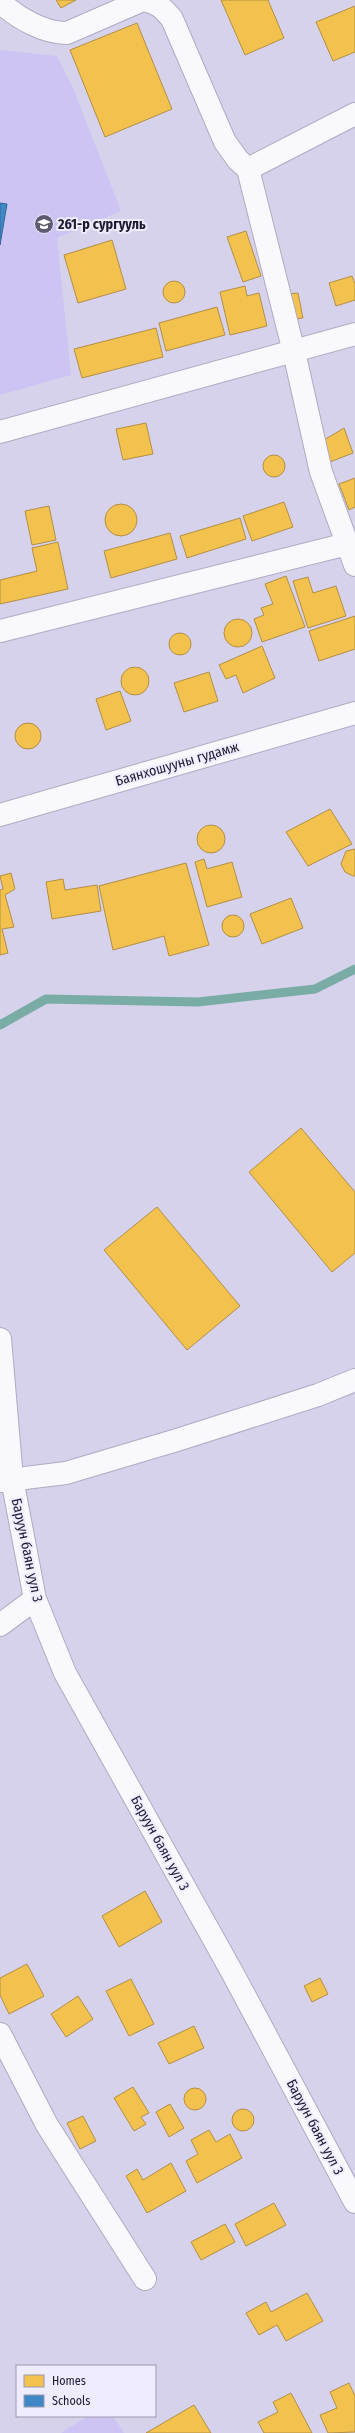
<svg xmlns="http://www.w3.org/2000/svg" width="355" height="2433" viewBox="0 0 355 2433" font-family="'Fira Sans Condensed',sans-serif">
  <rect width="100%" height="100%" fill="#d6d2ec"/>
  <path fill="#cdc4f4" d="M0,50l57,6 16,32 48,123 -64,27 14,137 -71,20z
    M88,2416h25l11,17h-63z"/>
  <path fill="#f2c14e" stroke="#b28f45" d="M56,0h20l-15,8z
    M221,0h47l16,38 -39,17z
    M355,6v46l-22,9 -17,-39z
    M137,23l35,86 -67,28 -35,-87z
    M246,231l15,45 -18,6 -16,-45z
    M112,240l14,49 -48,14 -14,-48z
    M352,276l3,8v16l-19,6 -7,-23z
    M163 292a11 11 0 1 1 22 0a11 11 0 1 1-22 0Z
    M245,286l2,10 12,-3 8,33 -37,9 -10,-43z
    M298,293l5,25 -10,1 -6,-25z
    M217,307l8,28 -59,16 -7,-28z
    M156,328l7,29 -81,21 -8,-29z
    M146,423l7,31 -30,6 -7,-31z
    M344,428l9,25 -23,9 -6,-22z
    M263 466a11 11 0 1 1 22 0a11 11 0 1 1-22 0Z
    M355,478v29l-6,3 -10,-26z
    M284,502l9,25 -41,14 -9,-25z
    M105 520a16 16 0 1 1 32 0a16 16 0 1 1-32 0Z
    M49,506l7,34 -24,5 -7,-34z
    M240,518l6,21 -59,19 -7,-22z
    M170,533l7,26 -66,19 -7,-27z
    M58,542l10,47 -68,15v-24l37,-9 -5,-23z
    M286,576l19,51 -43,15 -8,-23 10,-4 -3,-7 12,-4 -8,-20z
    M308,577l5,16 23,-7 10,30 -38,12 -15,-47z
    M355,616v33l-36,12 -10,-30z
    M224 633a14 14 0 1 1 28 0a14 14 0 1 1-28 0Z
    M169 644a11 11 0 1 1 22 0a11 11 0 1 1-22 0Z
    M262,646l13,32 -32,15 -7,-18 -10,4 -7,-14z
    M121 681a14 14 0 1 1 28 0a14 14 0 1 1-28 0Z
    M209,672l9,29 -34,11 -10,-29z
    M120,691l11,30 -25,9 -10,-31z
    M15 736a13 13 0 1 1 26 0a13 13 0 1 1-26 0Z
    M330,809l22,35 -44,22 -22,-34z
    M197 839a14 14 0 1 1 28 0a14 14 0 1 1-28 0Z
    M355,849v27h-2l-8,-4 -4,-8 5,-13z
    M204,859l3,10 25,-7 10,35 -35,10 -12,-45z
    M186,863l23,82 -40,11 -5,-20 -51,14 -14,-64z
    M11,873l4,16 -10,6 9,32 -12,2 6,24 -8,2v-65l3,-1 -3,-13z
    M63,879l2,11 32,-5 4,26 -49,8 -6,-37z
    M291,898l12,30 -41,16 -12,-30z
    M222 926a11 11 0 1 1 22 0a11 11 0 1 1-22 0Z
    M301,1128l54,64v61l-23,19 -83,-100z
    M157,1207l83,99 -53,44 -83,-100z
    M145,1891l17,31 -43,25 -17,-31z
    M27,1964l17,32 -35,18 -9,-19v-17z
    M320,1978l8,16 -16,8 -8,-16z
    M131,1979l23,45 -25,12 -23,-45z
    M78,1996l15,23 -27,18 -15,-23z
    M194,2026l10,22 -35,16 -11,-21z
    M133,2087l16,26 -8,4 5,7 -12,7 -20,-33z
    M184 2099a11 11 0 1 1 22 0a11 11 0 1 1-22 0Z
    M170,2104l14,24 -15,9 -13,-25z
    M232 2120a11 11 0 1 1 22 0a11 11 0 1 1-22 0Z
    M83,2116l13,25 -16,8 -13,-26z
    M209,2130l7,12 14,-8 12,24 -45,25 -11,-22 12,-7 -7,-14z
    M171,2163l15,28 -39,22 -21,-37 11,-7 6,11z
    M274,2203l12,22 -40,21 -11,-22z
    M225,2224l10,18 -34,18 -10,-18z
    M307,2293l16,28 -37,20 -9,-16 -18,10 -13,-22 20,-11 5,10z
    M349,2383l6,13v36l-27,1 -8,-18 17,-7 -7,-16z
    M291,2393l21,40h-48l-6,-11 20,-10 -5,-10z
    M194,2405l17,28h-65z"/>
  <path fill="#3f88c5" stroke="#356798" d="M0,203l7,1 -7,41z"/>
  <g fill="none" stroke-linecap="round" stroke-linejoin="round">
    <path stroke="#79aca5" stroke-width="9" d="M0,1025l46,-26 152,3 117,-13 40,-20"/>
    <defs>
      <path id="street" d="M0,2c18,16 43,31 67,31l76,-33c14,2 20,8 29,19l53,123 13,18 10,9 46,183 27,120 34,93
        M248,169l107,-55
        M0,432l355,-98
        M0,631l347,-87
        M0,1339l12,140 23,120 30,74 167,299 123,230
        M0,1481l66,-8 111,-33 141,-45 37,-15
        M0,1625l35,-26
        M0,2034l47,91 98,154"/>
      <path id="secondary" d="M0,815l355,-102"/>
    </defs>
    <use href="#street" stroke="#aeabc1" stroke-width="24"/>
    <use href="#secondary" stroke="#aeabc1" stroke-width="24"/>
    <use href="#street" stroke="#f9f8fc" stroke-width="22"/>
    <use href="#secondary" stroke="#f9f8fc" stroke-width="22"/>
  </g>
  <defs>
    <symbol id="school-disc" viewBox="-11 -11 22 22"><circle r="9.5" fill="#5e5a71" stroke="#eeecfe"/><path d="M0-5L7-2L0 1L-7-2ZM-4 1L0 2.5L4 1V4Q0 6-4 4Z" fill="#fff"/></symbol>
  </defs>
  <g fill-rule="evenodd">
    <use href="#school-disc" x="33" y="213" width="22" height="22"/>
  </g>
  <g text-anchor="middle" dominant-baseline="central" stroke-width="4" stroke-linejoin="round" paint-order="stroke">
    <g font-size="14" font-weight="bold" fill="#1e192f" stroke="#eeecfe" text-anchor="start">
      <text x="58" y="224">261-р сургууль</text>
    </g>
    <g font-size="14" fill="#1e192f" stroke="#eeecfe">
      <text transform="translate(177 764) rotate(-16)">Баянхошууны гудамж</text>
      <text transform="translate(27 1550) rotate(78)">Баруун баян уул 3</text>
      <text transform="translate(160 1843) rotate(61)">Баруун баян уул 3</text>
      <text transform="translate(315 2127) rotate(62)">Баруун баян уул 3</text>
    </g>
  </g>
  <rect x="16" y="2365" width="140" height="52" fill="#eeecfe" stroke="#9b98ab"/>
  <rect x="24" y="2375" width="20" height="12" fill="#f2c14e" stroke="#9b98ab"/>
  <text x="52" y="2385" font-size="12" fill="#1e192f">Homes</text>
  <rect x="24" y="2395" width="20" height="12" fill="#3f88c5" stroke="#9b98ab"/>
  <text x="52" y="2405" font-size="12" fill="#1e192f">Schools</text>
</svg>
